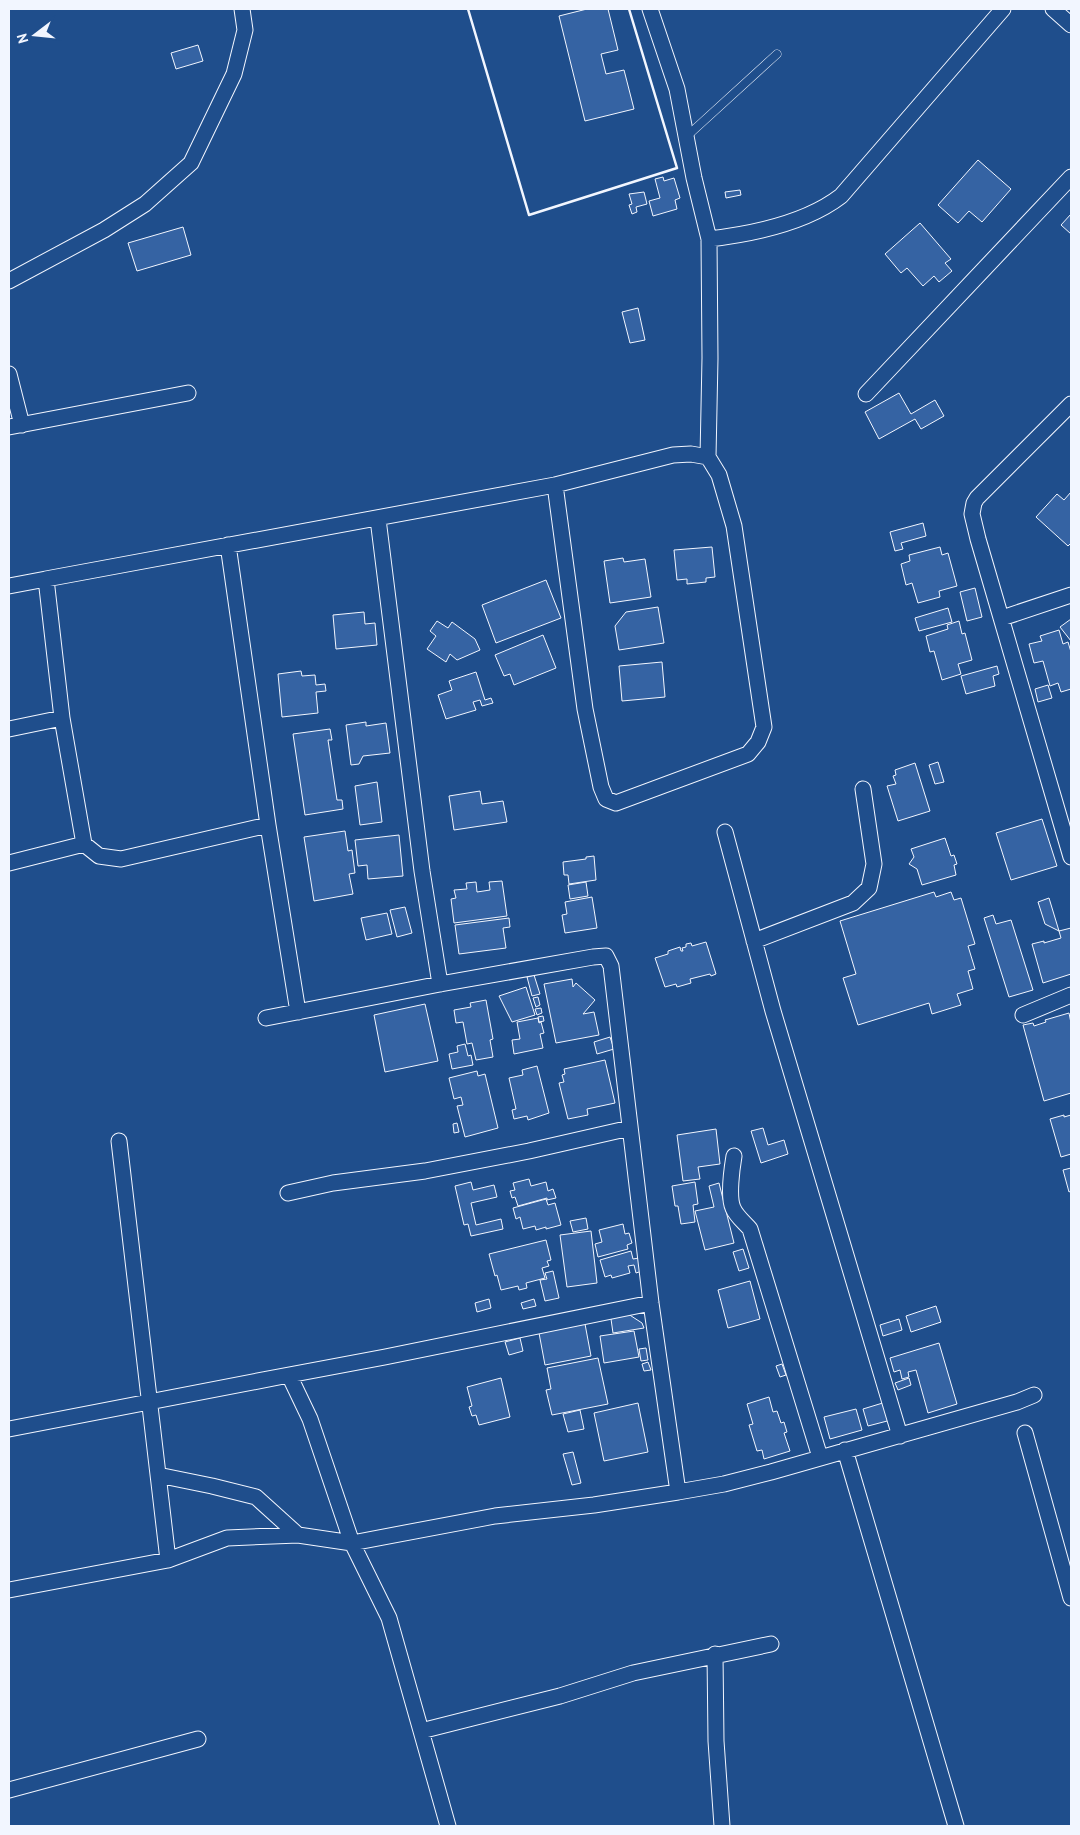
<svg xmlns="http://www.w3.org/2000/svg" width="1080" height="1835" viewBox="0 0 1080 1835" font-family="'PT Sans',sans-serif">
  <rect width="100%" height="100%" fill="#1f4e8c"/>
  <path fill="#3563a3" stroke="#f2f6ff" d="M587,9h21l10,41 -17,4 5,20 18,-4 10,39 -49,12 -26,-105z
    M198,45l5,16 -27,8 -5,-16z
    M978,160l33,29 -29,33 -13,-11 -11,12 -20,-18z
    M663,177l1,4 10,-3 6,20 -5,2 2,9 -24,7 -4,-15 11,-3 -5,-19z
    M740,190l1,5 -15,3 -1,-6z
    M644,192l3,12 -11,3 1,5 -5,2 -3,-9 3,-1 -3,-10z
    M1071,214v20l-10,-9z
    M920,223l31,36 -6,4 7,8 -13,11 -5,-6 -11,10 -16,-18 -6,5 -16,-19z
    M183,227l8,28 -54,16 -9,-28z
    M638,308l7,32 -15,3 -8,-31z
    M899,393l12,21 24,-14 9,16 -23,13 -6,-10 -36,20 -14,-27z
    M1071,492v51l-3,3 -32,-29 21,-23 7,6z
    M923,523l3,13 -25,7 2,6 -8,2 -5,-19z
    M712,547l3,30 -9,1v4l-19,2v-5l-10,1 -3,-30z
    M940,547l2,8 6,-2 9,33 -18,5 1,6 -22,6 -6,-20 -6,2 -5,-21 9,-3 -1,-6z
    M623,558l1,4 21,-3 6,38 -41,6 -6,-42z
    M546,580l15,38 -65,25 -14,-38z
    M975,588l7,29 -15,4 -7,-29z
    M658,607l6,36 -45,7 -4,-24 11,-14z
    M948,608l4,14 -33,9 -4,-13z
    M364,612l1,12 10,-1 2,22 -41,4 -3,-34z
    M1071,619v22l-11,-14z
    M437,621l11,7 4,-6 23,17 5,11 -23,10 -7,-6 -4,8 -19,-13 9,-13 -6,-5z
    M959,621l3,13 3,-1 7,27 -14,4 3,10 -19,6 -8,-29 -4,1 -4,-16 22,-7 -1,-4z
    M1059,630l4,14 5,-2 3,10v37l-10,3 -3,-9 -8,3 -7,-25 -9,2 -5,-19 13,-3 -2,-5z
    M543,635l13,33 -42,17 -4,-11 -6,2 -9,-21z
    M662,662l3,35 -43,4 -3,-35z
    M997,666l2,8 -6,2 2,10 -29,8 -5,-18z
    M301,671l1,5 13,-1 1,10 9,-1 1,7 -10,1 2,21 -36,4 -4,-43z
    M476,672l9,28 6,-2 2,5 -11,3 -2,-6 -7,2 3,8 -30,9 -8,-24 14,-5 -3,-9z
    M1048,685l4,13 -14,4 -3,-13z
    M366,722v4l20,-3 4,30 -27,3 -4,8 -8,1 -5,-40z
    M330,729l2,11h-4l9,60h5l1,9 -38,6 -12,-81z
    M938,762l6,20 -9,2 -6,-19z
    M915,763l15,48 -32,10 -11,-35 9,-2 -3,-8 3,-1 -1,-5z
    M377,782l5,40 -22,3 -5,-39z
    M480,791l2,13 21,-3 4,21 -53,8 -5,-34z
    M1042,819l15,47 -46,14 -15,-47z
    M345,831l3,20 4,-1 3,23 -6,1 4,20 -39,7 -10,-64z
    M399,835l4,41 -35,3 -1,-14 -9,1 -3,-26z
    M945,838l6,18 3,-1 3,9 -3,1 2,10 -34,10 -5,-16 -8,-5 5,-7 -3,-8z
    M594,856l2,24 -27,4 -1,-9h-4l-1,-13 23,-3v-2z
    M502,881l5,35 -53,7 -3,-24 5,-1 -2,-8 13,-1 -1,-6 10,-1 1,10 13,-2 -1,-8z
    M586,882l2,14 -18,3 -2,-14z
    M934,892l2,5 15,-5 3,8 7,-2 14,46 -7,2 7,23 -7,2 5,18 -16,5 4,11 -29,9 -3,-11 -71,22 -15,-47 13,-4 -16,-53z
    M592,897l5,31 -32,5 -3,-18 5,-1 -2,-12z
    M1049,898l10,33 -14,-7 -7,-22z
    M405,907l7,26 -15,4 -7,-27z
    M387,913l5,21 -26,6 -5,-22z
    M993,915l3,9 15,-4 22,70 -24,7 -25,-79z
    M509,918l1,9 -7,1 3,20 -47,6 -4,-29z
    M1071,928v46l-28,9 -11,-39 12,-3v2l17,-5 -2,-7z
    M706,942l10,32 -5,2 -1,-2 -20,5 1,4 -14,4 -1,-3 -11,3 -10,-29 13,-4v-3l12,-4 1,4h2l-1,-3 4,-1v-3l5,-1 1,3z
    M534,975l6,19 -8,2 -5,-19z
    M572,979l1,8 3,-4 19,17 -12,14 11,-2 5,23 -43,8 -12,-59z
    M526,987l9,28 -23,7 -13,-26z
    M538,997l2,8 -4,2 -3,-9z
    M486,1000l7,39 -3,1 3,17 -17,3 -4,-17 -5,1 -4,-22 -7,1 -2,-13 17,-3 -1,-4z
    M425,1004l13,57 -53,11 -11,-57z
    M541,1008l1,5 -5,2 -2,-6z
    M1069,1013l2,10v70l-27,8 -21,-76 10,-2 1,3 12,-4 -1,-2z
    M543,1016l1,5 -5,1 -1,-5z
    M538,1018l1,5 2,-1 3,11 -4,1 3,14 -29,6 -2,-14 8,-1 -3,-17z
    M610,1037l4,12 -17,5 -3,-12z
    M465,1044l3,12 3,-1 2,10 -21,4 -3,-15 9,-2 -1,-6z
    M605,1060l10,43 -28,6 1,6 -20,4 -9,-36 5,-1 -2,-7 3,-1 -1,-5z
    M537,1066l12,47 -21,7 -1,-4 -13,3 -2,-9 4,-1 -7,-31 14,-3 -1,-5z
    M477,1071l1,5 7,-2 13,54 -33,9 -8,-31 6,-1 -2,-8 -7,2 -5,-21z
    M1064,1115v2l7,-2v39l-10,3 -11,-38z
    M457,1123l2,9 -5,1 -1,-9z
    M763,1128l5,17 16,-5 4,14 -27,9 -10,-32z
    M716,1129l4,35 -22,3 2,12 -17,2 -6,-46z
    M1071,1168v23l-2,1 -6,-22z
    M529,1179l2,7 15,-4 2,9 5,-2 3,9 -9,2v-2l-29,8 -3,-9 -3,1 -2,-7 5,-1 -2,-7z
    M471,1182l2,8 21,-5 3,12 -26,6 5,22 25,-6 2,10 -32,7 -3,-12 -4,1 -9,-39z
    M695,1182l3,22 -5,1 2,17 -14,2 -3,-18h-3l-3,-20z
    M719,1183l15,60 -29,7 -10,-39 19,-4 -5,-21z
    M546,1199l2,6 7,-2 6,22 -15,4v-2l-10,3 -1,-4 -12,3 -3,-12 -4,2 -3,-11z
    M586,1218l2,11 -15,3 -3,-11z
    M623,1224l2,10 4,-1 3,10 -5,2 1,4 -30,8 -3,-13 7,-2 -3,-12z
    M591,1231l6,52 -30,4 -7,-52z
    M546,1240l5,20 -4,1 2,5 -7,2 3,10 -19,5 1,5 -8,2 -1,-4 -17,4 -4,-15 -2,1 -6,-22z
    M743,1249l6,19 -10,3 -6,-19z
    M631,1251l2,8 6,-1 3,13 -6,2 -2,-8 -6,1 2,7 -18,5 -1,-3 -6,2 -5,-17z
    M553,1271l6,27 -14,3 -5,-21 7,-1 -2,-6z
    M750,1281l10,38 -32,9 -10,-38z
    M489,1299l2,9 -14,4 -2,-9z
    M534,1299l2,7 -13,3 -2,-6z
    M936,1306l5,16 -30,10 -5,-16z
    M622,1310l20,13 2,5 -31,5 -3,-21z
    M899,1319l3,11 -19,6 -3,-11z
    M585,1324l6,32 -46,9 -6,-32z
    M634,1331l5,26 -35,6 -4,-27z
    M520,1338l3,13 -14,4 -4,-13z
    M939,1343l18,61 -29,9 -12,-43 -8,2 1,5 -7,2 -2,-9 -6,2 -4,-14z
    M646,1348l2,12 -7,1 -2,-12z
    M598,1358l10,46 -56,11 -6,-25 5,-1 -4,-21z
    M648,1362l3,8 -7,1 -2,-7z
    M782,1364l4,11 -6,2 -4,-11z
    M501,1378l9,39 -31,8 -3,-10 -4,1 -3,-9 3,-1 -5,-19z
    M909,1378l2,7 -13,5 -3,-7z
    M769,1397l4,15 4,-1 4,12 3,-1 3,10 -3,1 6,18 -26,8 -2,-9 -5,1 -8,-26 4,-1 -6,-20z
    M886,1402l5,18 -23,6 -5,-17z
    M638,1403l10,49 -44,9 -10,-48z
    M856,1409l6,21 -32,9 -6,-22z
    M580,1410l4,19 -16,3 -5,-18z
    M573,1452l8,31 -9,2 -9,-31z"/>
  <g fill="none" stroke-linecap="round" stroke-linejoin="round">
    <defs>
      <path id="lane" d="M686,137l91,-83"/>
      <path id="street" d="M650,9l27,80 17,89 15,61c43,-5 97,-16 132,-43l162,-187
        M1053,9l18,16
        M9,281l95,-51 41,-26 46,-41 43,-89 11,-44 -3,-21
        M9,374l13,51
        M866,394l205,-217
        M1071,404l-94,94 -3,5 -2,11 6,25 93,318
        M9,427l179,-34
        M708,457l2,-99 -1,-119
        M378,519l44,352 18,113
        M228,545l40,280 30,187
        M9,586l37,-7
        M1002,618l69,-23
        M9,729l53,-11
        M268,825l-147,34 -22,-3 -15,-12 -22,-126 -16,-139 509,-94 118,-30 18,-1 17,3 11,18 15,51 30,201 -6,15 -10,12 -132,49 -10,-4 -5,-12 -16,-78 -30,-224
        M725,832l48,179 127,425
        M9,863l75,-19
        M754,941l99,-38 16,-15 5,-24 -11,-75
        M1023,1015l48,-20
        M266,1018l174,-34 153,-27 13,-1 5,10 40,337 27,189 -84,13 -99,11 -143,27 37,75 59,208
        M119,1141l49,419
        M734,1156c-2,12 -6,41 -1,52 3,8 12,15 17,21l70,228
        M288,1193l45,-10 92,-12 104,-20 101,-23
        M289,1375l96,-18 266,-54
        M9,1429l280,-54 21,44 42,124 -54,-8 -71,3 -59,22 -159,30
        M1025,1433l46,165
        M845,1450l111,376
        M158,1475l54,11 44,11 42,38
        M678,1492l46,-8 47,-12 246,-70 17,-7
        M715,1654l1,87 6,85
        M421,1731l139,-35 73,-23 138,-29
        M9,1790l189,-51"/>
    </defs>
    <use href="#lane" stroke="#f2f6ff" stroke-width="9"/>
    <use href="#street" stroke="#f2f6ff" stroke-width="17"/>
    <use href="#lane" stroke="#1f4e8c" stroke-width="8"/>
    <use href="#street" stroke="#1f4e8c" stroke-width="15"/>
    <path stroke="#f2f6ff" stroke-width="2.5" d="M468,9l61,206 148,-47 -48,-159"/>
  </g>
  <rect width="1080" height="1835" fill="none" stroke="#f2f6ff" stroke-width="20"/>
  <g transform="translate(35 35) rotate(254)" stroke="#1f4e8c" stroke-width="4" paint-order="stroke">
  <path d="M0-4L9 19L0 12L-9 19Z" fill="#f2f6ff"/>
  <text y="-8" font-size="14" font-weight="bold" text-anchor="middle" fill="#f2f6ff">N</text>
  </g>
</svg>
